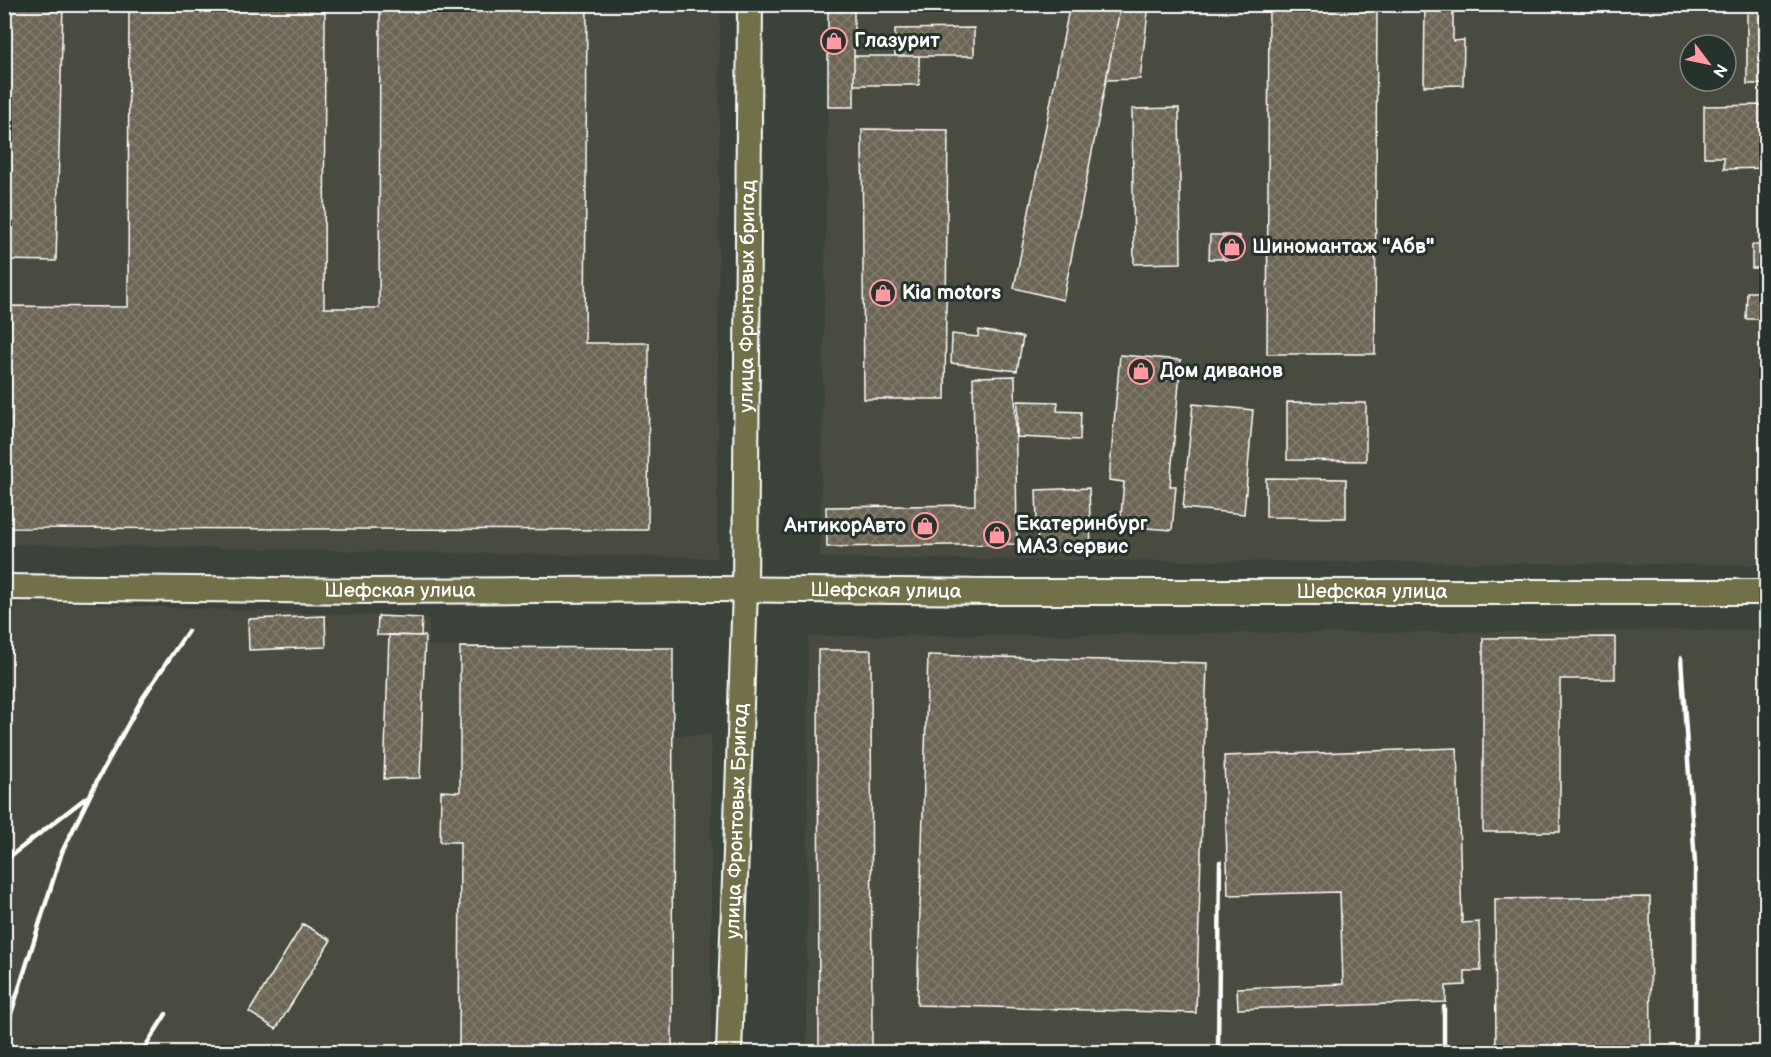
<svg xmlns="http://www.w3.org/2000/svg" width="1771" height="1057" viewBox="0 0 1771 1057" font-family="'Balsamiq Sans',sans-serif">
  <defs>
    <pattern id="building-cross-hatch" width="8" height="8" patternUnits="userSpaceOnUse" patternTransform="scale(1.5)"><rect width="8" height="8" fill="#6c6554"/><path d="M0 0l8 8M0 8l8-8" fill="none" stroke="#827c6e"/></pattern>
  </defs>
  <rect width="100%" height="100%" fill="#3b4239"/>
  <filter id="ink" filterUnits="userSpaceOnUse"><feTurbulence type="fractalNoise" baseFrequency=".0167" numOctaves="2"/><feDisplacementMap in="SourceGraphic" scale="12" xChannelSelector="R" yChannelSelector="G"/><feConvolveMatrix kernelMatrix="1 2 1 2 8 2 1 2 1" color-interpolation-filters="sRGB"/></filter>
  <g filter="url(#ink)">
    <path fill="#4a4c41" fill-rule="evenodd" d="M5,5h715l-3,553 -712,-14z
      M828,5h938v560l-946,-7 8,-451zM1690,45h36v36h-36zM919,56v29h-65z
      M66,603l363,15 -1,28 245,2v88l38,-1v317h-706l-1,-448z
      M1766,630v422h-959l1,-416z"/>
    <path fill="url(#building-cross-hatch)" stroke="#fff" stroke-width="1.5" d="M4,4h59l-7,257 -52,-1z
      M129,4h196l-1,304h55l1,-304h207l-2,339h64l-1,187 -644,-2v-222l124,1z
      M828,4h26v103h-26z
      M1070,4h51l-58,296 -49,-12z
      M1121,4h28l-9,75 -34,1z
      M1269,4h108l-2,350h-108z
      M1425,4h28v37l11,-1 -1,45 -39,1z
      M1747,4h19v80h-19z
      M974,28v28h-79v-27z
      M854,56h65v29h-65z
      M1766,105v63l-42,1v-12h-20v-51z
      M1179,108l2,155 -47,1 -2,-155z
      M862,129l86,1 -3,269h-81z
      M1210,235h13l-1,24h-13z
      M1225,235l15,1 -2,23 -14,1z
      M1752,245h14v23h-14z
      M1747,292h19v27h-20z
      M979,330l44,7 -6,34 -66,-8 1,-29 26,3z
      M1120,355l61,5 -11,126h6l-4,44 -52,-4 4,-44 -15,-2z
      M1015,376l2,168 -190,3 -1,-40 149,-2 -2,-128z
      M1018,401l40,1 -1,9 24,1 -1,28 -63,-3z
      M1287,402l79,1v58l-79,-1z
      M1193,404l60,6 -9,104 -61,-6z
      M1266,478l80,1v39l-80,-1z
      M1089,488l2,61 -53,2 -2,-61z
      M325,616l1,31 -77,3 -1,-31z
      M378,616l44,2 -1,18 -44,-1z
      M389,635l36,1 -5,142 -36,1z
      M1615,637v42h-55v153h-77v-194z
      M460,647l213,1 -1,404h-213l1,-210h-20l1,-51 19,1z
      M818,650h53l1,402h-53z
      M928,655l279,8 -11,350 -279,-8z
      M1457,748l5,175 17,-1 2,49h-16v14l-19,1v16l-208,7 -1,-21 106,-4 -3,-92 -112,3 -4,-139z
      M1650,897l1,155h-155l-1,-153z
      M303,924l28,16 -55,89 -27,-17z"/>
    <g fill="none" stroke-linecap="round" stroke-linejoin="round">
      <defs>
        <g id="major">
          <path id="s1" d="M4,587l365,4 348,-2 277,3h772"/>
          <path id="s2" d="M729,1052l16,-462 5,-586"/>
        </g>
      </defs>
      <use href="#major" stroke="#fff" stroke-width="28"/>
      <use href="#major" stroke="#71704a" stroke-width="24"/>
      <path stroke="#fff" stroke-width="4.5" d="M1681,658l14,205v189
        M4,861l83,-64
        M1444,1007v45
        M4,1036l58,-184 36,-73 44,-80 46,-68
        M142,1052l24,-38
        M1218,1052l2,-190"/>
    </g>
  </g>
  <defs>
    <symbol id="shop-ring" viewBox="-11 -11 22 22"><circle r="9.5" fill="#26332d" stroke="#ff9aa2" stroke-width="1.5"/><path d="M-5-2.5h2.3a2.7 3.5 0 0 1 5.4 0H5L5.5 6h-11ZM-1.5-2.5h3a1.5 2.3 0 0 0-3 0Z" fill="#ff9aa2"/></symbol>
  </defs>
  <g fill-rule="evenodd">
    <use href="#shop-ring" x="819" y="26" width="30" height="30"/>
    <use href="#shop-ring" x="1217" y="232" width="30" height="30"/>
    <use href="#shop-ring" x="868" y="278" width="30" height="30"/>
    <use href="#shop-ring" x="1126" y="356" width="30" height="30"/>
    <use href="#shop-ring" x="910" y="511" width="30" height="30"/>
    <use href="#shop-ring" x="982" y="520" width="30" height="30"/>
  </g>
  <g text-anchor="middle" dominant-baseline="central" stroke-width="6" stroke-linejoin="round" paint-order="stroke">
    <g font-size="20" font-weight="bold" fill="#fff" stroke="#26332d" text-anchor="start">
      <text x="854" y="41">Глазурит</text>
      <text x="1252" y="247">Шиномантаж "Абв"</text>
      <text x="902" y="293">Kia motors</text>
      <text x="1160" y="371">Дом диванов</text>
      <text x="1016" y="524">Екатеринбург<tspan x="1016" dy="23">МАЗ сервис</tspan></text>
      <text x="906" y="526" text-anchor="end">АнтикорАвто</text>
    </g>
    <g font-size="20" fill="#fff" stroke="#26332d">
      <text stroke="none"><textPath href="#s2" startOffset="756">улица Фронтовых бригад</textPath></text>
      <text stroke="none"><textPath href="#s1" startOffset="396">Шефская улица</textPath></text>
      <text stroke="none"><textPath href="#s1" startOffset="882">Шефская улица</textPath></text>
      <text stroke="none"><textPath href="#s1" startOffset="1368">Шефская улица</textPath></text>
      <text stroke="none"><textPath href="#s2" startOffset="231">улица Фронтовых Бригад</textPath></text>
    </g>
  </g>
  <rect width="1771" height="1057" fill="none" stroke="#26332d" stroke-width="24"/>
  <rect x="12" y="12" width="1747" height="1033" fill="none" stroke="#fff" stroke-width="2" filter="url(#ink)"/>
  <g transform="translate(1708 63) rotate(122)"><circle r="28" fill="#26332d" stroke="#7d8581" stroke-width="1.5"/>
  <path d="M0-4.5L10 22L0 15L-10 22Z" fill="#ff9aa2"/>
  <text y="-9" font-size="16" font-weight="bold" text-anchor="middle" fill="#ffffff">N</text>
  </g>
</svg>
